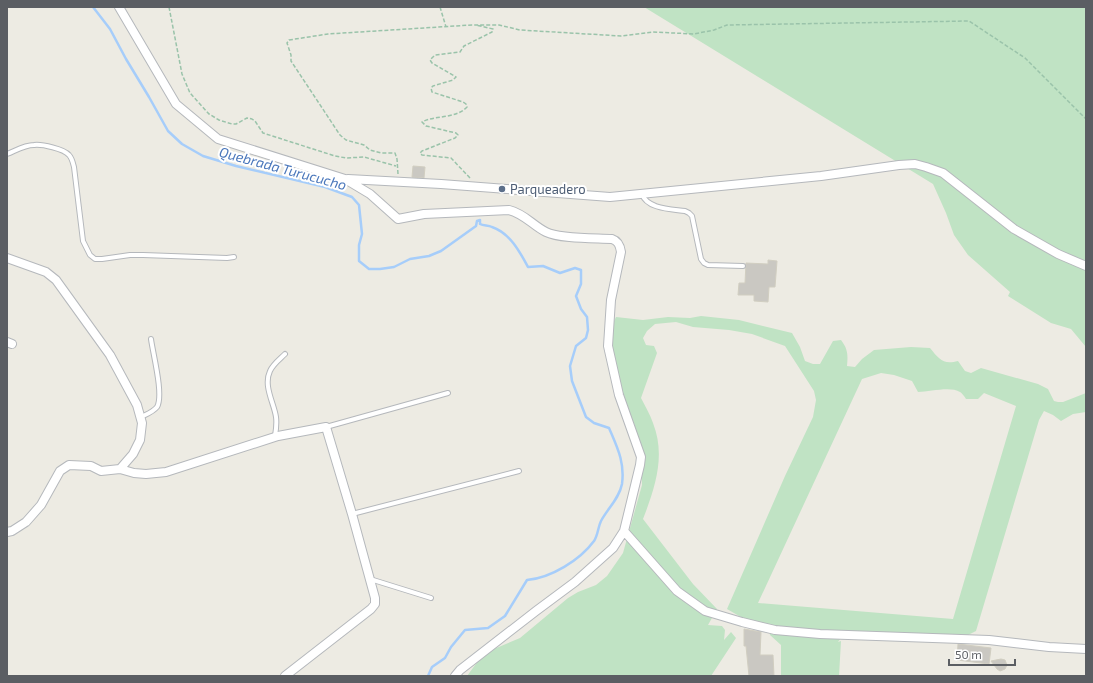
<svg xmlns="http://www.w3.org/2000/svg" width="1093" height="683" viewBox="0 0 1093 683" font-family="'Exo 2',sans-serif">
  <rect width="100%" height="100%" fill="#edebe3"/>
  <path fill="#c0e3c4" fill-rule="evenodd" d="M644,7h442v340l-15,-18 -20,-6 -43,-27 2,-4 -42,-37 -14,-20 -8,-22 -13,-29z
    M701,316l38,4 53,13 8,14 5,14 8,3h7l13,-23 8,-1c7,9 7,15 6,26l8,1 7,-8 12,-9 37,-3 19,1c9,11 13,17 28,13l7,10 6,2 10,-5 57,16 10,5 6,12 4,1h5l23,-9v19l-13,2 -12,7 -8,-6 -9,-4 -5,9 -63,211 -8,4 -127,3 -3,4 3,-1 -2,35h-58v-31l-11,-10 -2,-11 -22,-4 -19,-11 58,-133 28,-59 3,-17 -2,-9 -29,-45 -33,-12 -23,-4 -36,-3 -17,-5 -21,2 -8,7 -4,7 3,7 8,1 3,7 -16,45c4,8 9,16 12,25 13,33 2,65 -10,96l50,65 24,25 -9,16 14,1 3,4 -1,10 7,-8 5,6 -25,38h-244l14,-19 13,-8 26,-11 48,-40 10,-6 18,-7 11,-9 16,-23 19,-68 -2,-40 -6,-22 -14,-28 -10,-51 1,-17 5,-10 27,3 25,-3 22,1zM881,373l13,2 18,6 6,11c12,0 32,-6 42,0 2,1 5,5 6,7h12l6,-6 32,13 -63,213 -195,-16 104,-224z"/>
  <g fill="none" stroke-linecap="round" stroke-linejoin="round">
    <path stroke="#a6cdfa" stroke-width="2.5" d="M93,7l17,22 16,30 23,38 19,34 14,13 21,12 33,10 89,21 27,10 7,8 3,29 -3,11v16l10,8h11l14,-2 16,-8 19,-3 12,-5 35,-25 1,-5 3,-1v4c4,2 8,1 12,3 18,6 28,25 36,40l15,-1 17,7 15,-5 6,2v14l-5,12 5,13 6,8 1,13 -2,8 -10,8 -6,20 2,15 14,36 8,6 15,5c8,19 16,34 13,56 -3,15 -14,24 -21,37 -3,6 -3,14 -7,20 -14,19 -43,37 -67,39l-22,36 -17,12 -23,2 -14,17 -6,11 -13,9 -4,9"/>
  </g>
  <path fill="#cac8c2" stroke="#d1cec1" d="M413,166l12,1 -1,11 -12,-1z
    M768,260l9,1 -2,26h-6l-1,15 -14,-1v-6h-16l1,-12h6l1,-20 22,1z
    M744,629l17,3 -1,23h13l1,21h-25l-3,-30h-2z
    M958,644l33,4 -2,16 -32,-4z
    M1001,659l4,1 2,5 -2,4 -5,2 -3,-2 -6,-8z"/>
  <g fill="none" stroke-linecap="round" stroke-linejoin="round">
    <defs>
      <path id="service" d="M7,154c8,-3 17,-9 27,-9 8,-1 30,4 35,10 3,3 4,8 5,12l9,74 7,14 5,4h7l28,-4h13l84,3 7,-1
        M642,194c5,15 29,15 43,17l4,2 3,3 9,43 3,4 4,2 35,1
        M141,417c6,-3 12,-5 16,-10 7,-12 -4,-53 -6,-68
        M326,427l122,-34
        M275,436c1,-6 2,-12 1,-19 -2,-14 -13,-31 -6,-46 3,-7 10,-12 15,-17
        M352,514l167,-43
        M370,579l61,19"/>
      <path id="minor" d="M119,7l57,97 42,35 127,40 25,15 28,25 26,-5 85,-4c16,4 23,15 37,22 14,7 49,6 66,7 6,2 8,6 9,13l-10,48 -3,46 11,49 22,62 -1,8 -16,66 -11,17 -38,34 -39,29 -76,59 -5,6
        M348,179l93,5 169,13 211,-21 78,-11 16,-1 11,3 17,6 71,56 44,25 28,12
        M7,258l39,14 10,8 54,75 27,50 5,18 -2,17 -7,14 -13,15
        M7,342l5,2
        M624,531l53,60 28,20 37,11 33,8 45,4 169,6 60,7 37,2
        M7,532l5,-1 14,-9 15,-17 19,-34 9,-6 22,1 10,5 19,-2 14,4 12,1 20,-2 112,-36 48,-9 26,87 23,84v6l-4,5 -86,67"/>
    </defs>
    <use href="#service" stroke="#b5b8bc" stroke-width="6"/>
    <use href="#minor" stroke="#b5b8bc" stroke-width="10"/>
    <path stroke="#9ac3aa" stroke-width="1.5" stroke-dasharray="4 2" stroke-linecap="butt" d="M169,7l13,67 8,19 19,21 10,6 13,4h4l11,-6 5,1 3,2 8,12 72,23 11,2 18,-1 32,9
      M440,7l6,20
      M398,174l-1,-15 -2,-6h-14l-11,-3 -6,-5 -18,-5 -6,-5 -49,-74v-6l-4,-12 2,-3 39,-6 144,-9h27l21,5 101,6 32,-4 41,2 20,-4 13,-5 242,-4 56,37 61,61
      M470,178l-19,-20 -29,-3 -2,-2 2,-2 33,-13 3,-3 -2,-2 -30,-7 -4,-4c13,-7 34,-3 45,-15l-1,-3 -3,-2 -31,-10 -1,-4 2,-2 20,-6 3,-3 -24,-14 -2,-3 5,-5 25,-3 4,-6 28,-14 1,-3 -17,-4"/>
    <use href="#service" stroke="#fff" stroke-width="4"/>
    <use href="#minor" stroke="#fff" stroke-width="8"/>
  </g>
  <circle fill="#5c6f8a" stroke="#fff" stroke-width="1.5" cx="502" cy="189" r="4"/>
  <g text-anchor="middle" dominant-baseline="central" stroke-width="4" stroke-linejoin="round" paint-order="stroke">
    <g font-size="13" fill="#4e5e75" stroke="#fff" text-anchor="start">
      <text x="510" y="189">Parqueadero</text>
    </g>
    <g font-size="14" font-style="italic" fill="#4a77bb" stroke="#fff">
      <text transform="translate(283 168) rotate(15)">Quebrada Turucucho</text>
    </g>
  </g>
  <rect width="1093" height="683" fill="none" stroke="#5b5e63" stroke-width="16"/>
  <path d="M949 659v6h66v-6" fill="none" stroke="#5b5e63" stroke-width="2"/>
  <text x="955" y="659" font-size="12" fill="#5b5e63" stroke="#ffffff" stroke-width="3" paint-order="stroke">50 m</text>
</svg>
